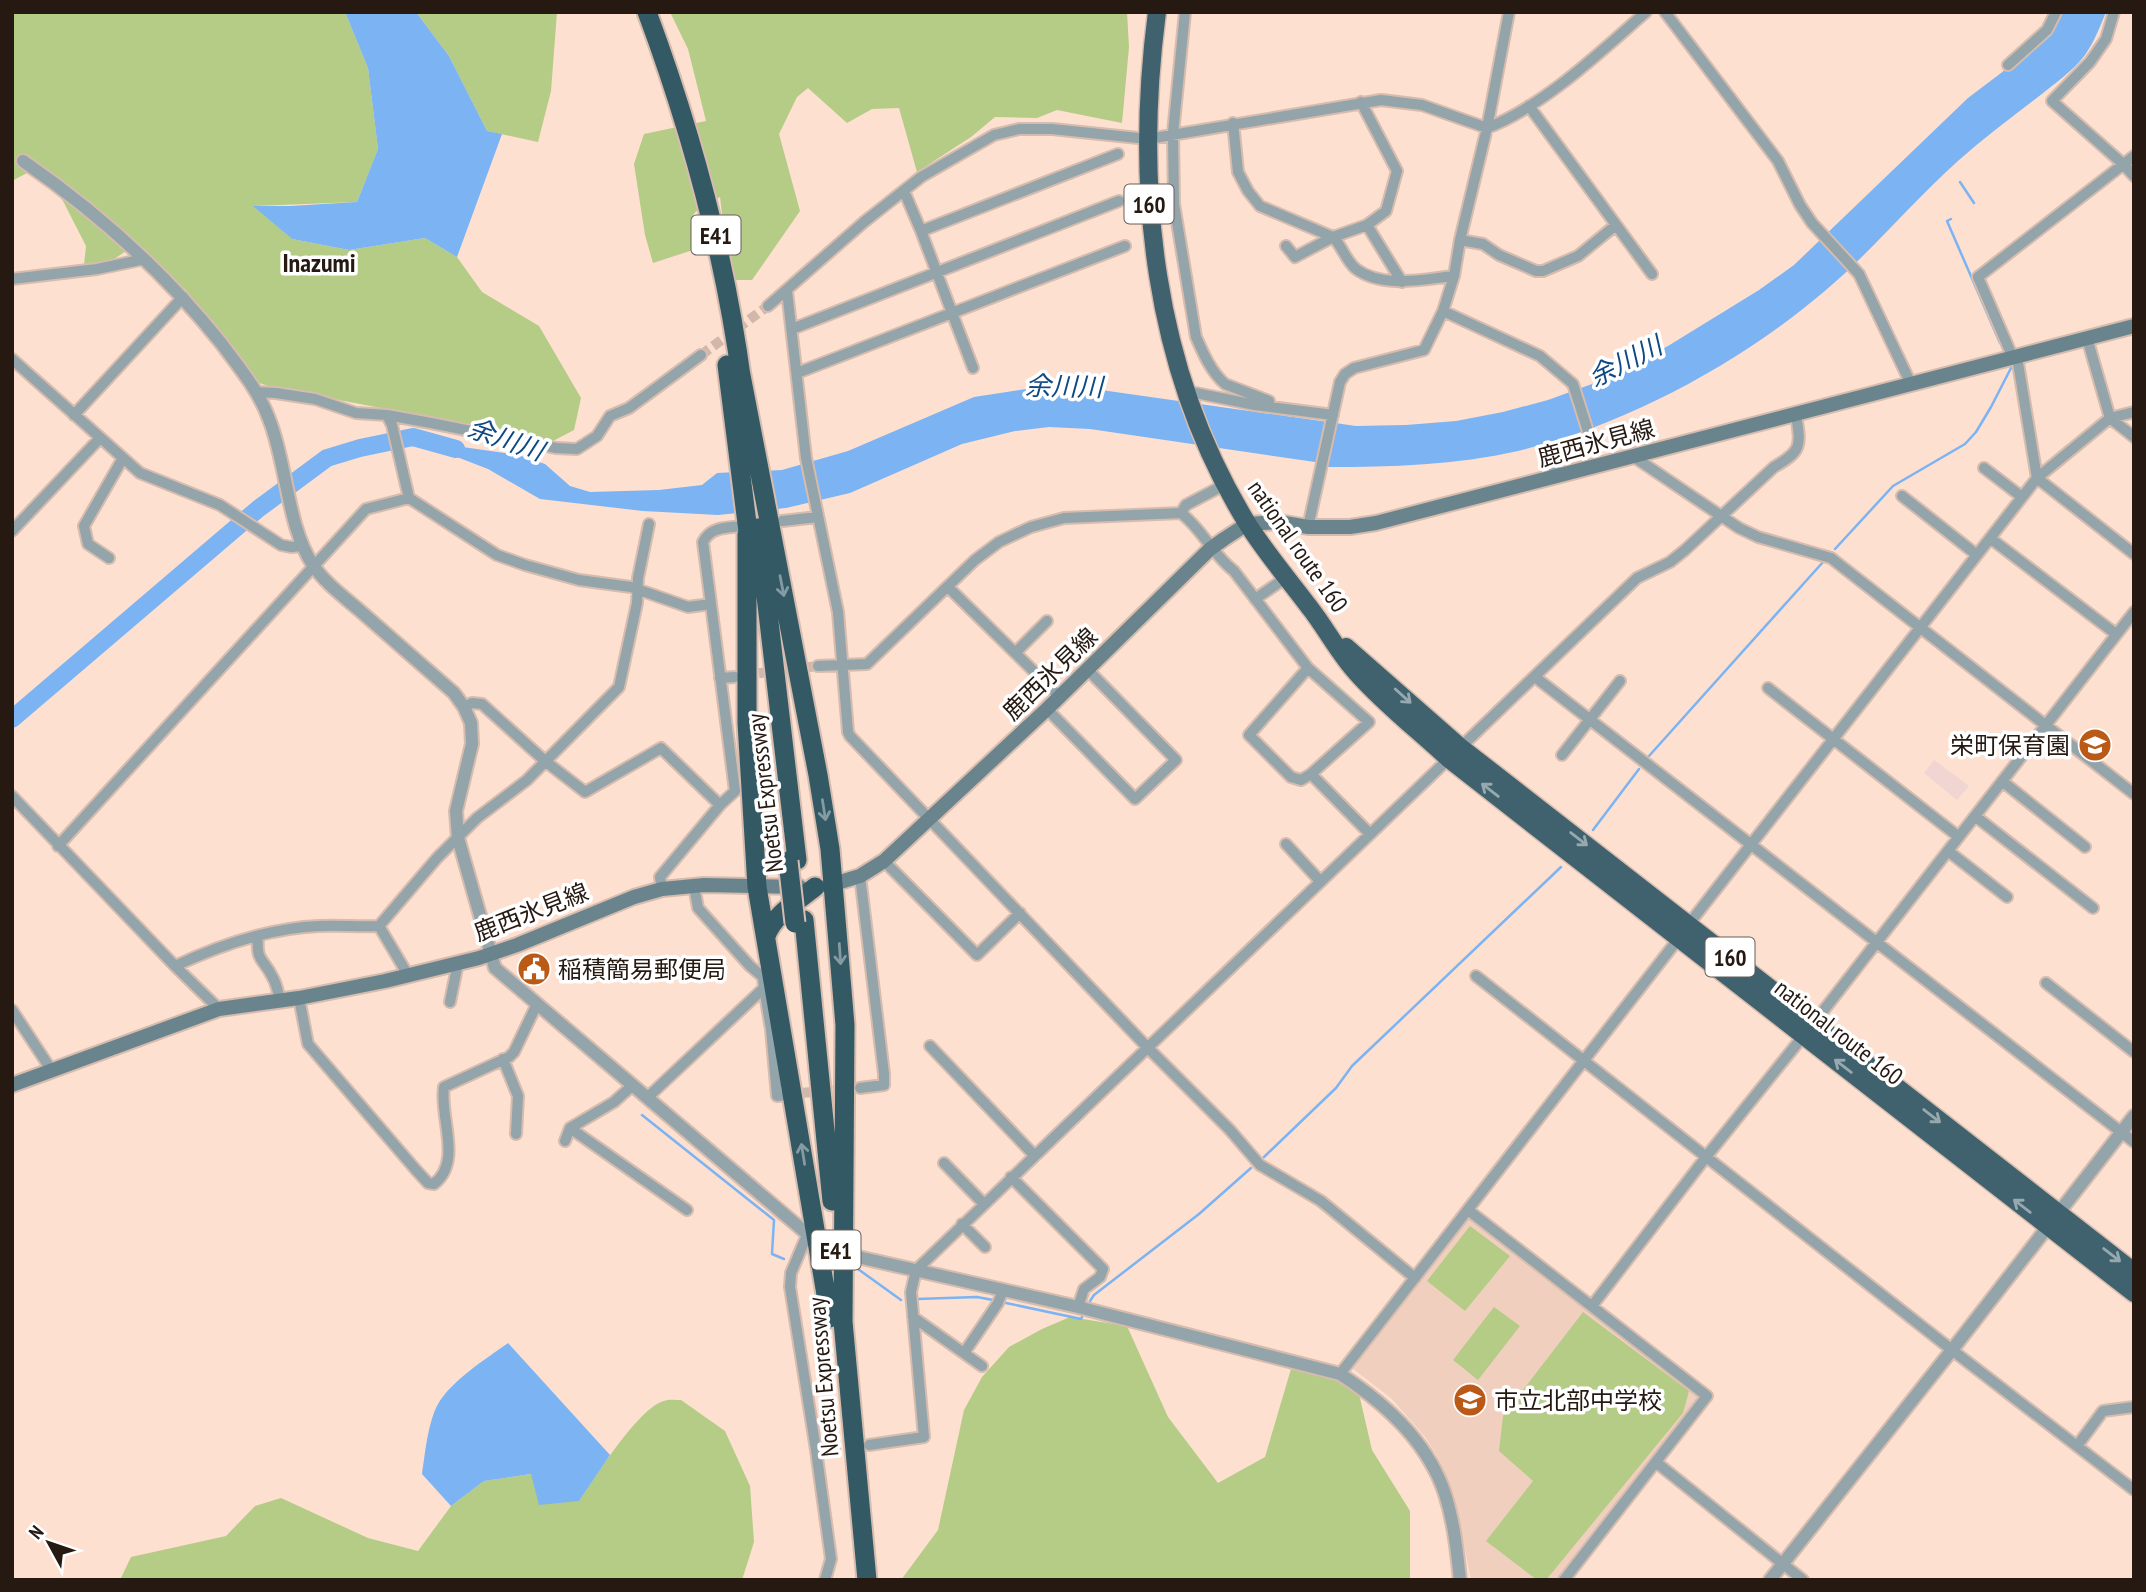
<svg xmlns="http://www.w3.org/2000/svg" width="2146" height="1592" viewBox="0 0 2146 1592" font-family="'PT Sans Narrow','Noto Sans JP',sans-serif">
  <rect width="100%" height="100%" fill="#fde0d0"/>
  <path fill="#f0d5d2" d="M1934,760l35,26 -12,14 -33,-27z"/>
  <path fill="#f1cfbe" d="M1469,1217l232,180 -144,183h-86l-17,-85 -17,-39 -12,-19 -33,-38 -40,-31z"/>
  <path fill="#b4cc85" d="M12,12h333l23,56 10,81 -21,53 -103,4 38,33 57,11 76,-12 32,19 25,35 57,34 42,72 -7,32 -21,11 -282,-54 -28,-10 -28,-49 -30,-39 -56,-40 -18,12 -27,4 2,-19 -23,-45 -7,-10 -29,-18 -15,8z
    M416,12h141l-6,79 -13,51 -51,-11 -38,-75z
    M670,12h457l2,35 -7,76 -65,-13 -20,8 -42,-1 -24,20 -54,35 -18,-64 -27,1 -25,14 -39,-35 -11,9 -18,37 21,77 -48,69h-22l-10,-83 -20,10 -7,8v35l-40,13 -8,-28 -11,-71 10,-30 62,-13 -18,-72z
    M1470,1226l40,30 -45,55 -38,-30z
    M1494,1307l26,19 -42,54 -25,-20z
    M1583,1312l106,79 -6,22 -137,167h-9l-51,-39 47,-60 -34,-30 4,-35z
    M1070,1317l57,9 41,91 50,66 47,-26 26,-88 41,9 27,16 13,56 38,61v69h-509l37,-50 26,-120 18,-33 27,-30 33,-18z
    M681,1400l44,31 25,55 4,56 -12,38h-622l11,-23 95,-21 29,-30 26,-8 87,40 50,13 33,-45 33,-25 48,-7 47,27c16,-23 59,-93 85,-100 4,-2 12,-1 17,-1z"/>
  <path fill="#7bb3f3" d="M345,12h71l33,44 38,75 15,3 -45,123 -32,-19 -76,12 -57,-11 -39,-33h37l67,-4 21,-53 -10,-81z
    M2063,12h43c-6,15 -12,30 -21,43 -13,17 -31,29 -47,42 -27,21 -54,41 -79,63 -46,41 -86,90 -133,130 -84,72 -200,135 -308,161 -62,14 -126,16 -190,16l-12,-2 -1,-3 -225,-33 -41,-2 -34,4 -53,13 -112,49 -64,15 -68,7 -75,-4 -103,-12 -52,-30 -75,-29 105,15 27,9 25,22 20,6 69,-2 43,-5 15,-12 65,-3 66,-19 126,-54 59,-9 61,1 262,37 50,-1 50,-4 47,-9 45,-12 55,-20 65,-34 91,-56 35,-25 174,-167 78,-59z
    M508,1343l102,112 -31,46 -40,4 -8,-31 -47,7 -33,25 -29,-32c3,-20 6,-52 16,-70 13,-23 49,-46 70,-61z"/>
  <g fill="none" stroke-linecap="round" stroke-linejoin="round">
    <path stroke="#7bb3f3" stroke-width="2.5" d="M1960,182l14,21
      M1951,219l-4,2 53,122
      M1835,549l58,-63 72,-42 11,-12 15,-25 20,-39
      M1649,756l174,-194
      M1593,830l46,-61
      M642,1115l132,105 -2,34 12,5
      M1264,1157l72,-69 16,-22 209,-199
      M851,1264l50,36
      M917,1299l60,-2 16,3
      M1090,1301l4,-6 105,-81 52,-46
      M1006,1303l75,16 1,-2"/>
    <path stroke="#7bb3f3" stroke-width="18" d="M12,719l246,-210 69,-51 33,-10 53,-11 43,12"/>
    <path stroke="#d2b8aa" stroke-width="10" stroke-dasharray="10 5" stroke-linecap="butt" d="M701,355l67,-49
      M744,675l74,-9
      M788,1094l61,-5"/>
    <defs>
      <path id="minor" d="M1185,12l-12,121 1,71 22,133c7,16 15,35 29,47l44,17 1,6
        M1665,12l113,149 22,44 12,18 47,51 52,110
        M2114,12l-8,27 -16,23 -38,39 71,63 11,12
        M2008,65l39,-35 9,-18
        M1529,106l123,168
        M1233,123l5,49 10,19 12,15 73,31c9,9 13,24 23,32 27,20 68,10 98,7
        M904,191l17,40 197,-77
        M1367,225l35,57
        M921,231l52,137
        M1460,240l23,4 16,11 37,16h7l35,-15 38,-31
        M1286,246l9,11 38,-20 34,-12 19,-14 11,-40 -36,-69
        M12,279l85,-10 48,-10
        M787,291l19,167 32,154 10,120 2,4 297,311 83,83 30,35 61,36 94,77
        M768,306l96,-84 57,-45 73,-42 25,-6h33l96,10 233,-39 41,5 65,23c57,-22 113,-76 159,-116
        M1443,311l97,45 33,28 18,57 -3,7c-20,7 -34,6 -35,30
        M792,329l327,-128
        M2087,338l23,80 24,19
        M2017,357l20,121 97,76
        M2013,358l-35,-81 156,-121
        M12,359l128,114 80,32 61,40 10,2 12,-1
        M797,373l328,-127
        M1186,391l69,14 78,10
        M256,392l20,1 39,6 41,14 31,2 44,8 125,25 21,1 20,-13 13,-20 19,-8 72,-53
        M74,415l109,-118
        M387,415l5,10 17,73 88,57 28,10 54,15 52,7 57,20 23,-3 24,187 -15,14 -60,72 2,12
        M1634,457l105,71 19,9 73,21 303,236
        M1984,468l38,29
        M1902,496l75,59
        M1181,513l5,-8 40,-21
        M782,521l36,-4
        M1308,527l32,-145 5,-8 9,-6 70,-18 19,-39 11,-35 6,-36 27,-112 22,-116
        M12,531l88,-93
        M1990,538l126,96
        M109,558l-21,-14 -4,-18 39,-68
        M948,587l112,110
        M1255,599l32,-22
        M711,604l-8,-62c8,-16 24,-14 41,-16
        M1016,652l31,-31
        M818,666l49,-2 108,-104 24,-18 32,-15 33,-9 117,-5c21,16 32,42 53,58l74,97 61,54 -58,52 58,59
        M1308,668l-59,67 42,42 10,3 10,-6
        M1535,677l599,465
        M720,678l15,-1
        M1768,688l191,149
        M464,707l8,-4 10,1 63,57 40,31 76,-44 59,57
        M1047,709l88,90 41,-39 -88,-90
        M1562,755l58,-74
        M2002,781l83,66
        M12,796l163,170 44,43
        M1975,816l118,92
        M1286,844l34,37
        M58,846l308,-337 43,-11
        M1948,851l59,46
        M884,861l93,94 43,-42
        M694,886l4,22 52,58 13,11 1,11
        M1689,924l348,-446 73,-60 24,-6
        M379,926l29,49
        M258,936c-2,27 5,21 15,42 4,7 5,15 7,22
        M175,966c45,-21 94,-38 144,-40 20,-1 40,1 60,0l58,-68 40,-40 50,-38 92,-93 18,-84 1,-25 11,-54
        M1476,976l476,374 182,140
        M2046,983l88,69
        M299,998l9,46 108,126 12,13 6,1c29,-23 5,-67 10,-97l65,-30 5,-5 23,-48
        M450,1002l8,-39
        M12,1010l40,61
        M1813,1024l321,-412
        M930,1046l104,109
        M503,1059l15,37 -2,38
        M860,1088l24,-3v-11l-24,-198
        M648,1097l116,-109 7,41 6,67 9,-1
        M570,1128l117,82
        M565,1141l5,-13 44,-26 19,-17
        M944,1163l39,40
        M1011,1177l92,92 -3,8 -16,12 -6,18
        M1468,1210l239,186 -143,184
        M962,1224l23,23
        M807,1235l-16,38 -1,14 26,163 18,-1
        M1592,1306l114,-149 98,-122
        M913,1317l69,49
        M964,1353l34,-50 5,-13
        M1340,1374l339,-436
        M869,1445l55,-8 -13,-145 5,-22 721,-692 33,-16 15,-12 89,-83c28,-16 27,-21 22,-52
        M2077,1446l26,-35 31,-4
        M816,1450l15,109 -6,21
        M1657,1463l146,117"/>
      <path id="tertiary" d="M23,161c74,51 142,112 198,182 18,24 38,48 48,76 18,44 18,108 44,146 11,17 30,31 45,44 32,28 64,56 96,84l10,14 7,16 1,21 -16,67 2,27 37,130 317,270
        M849,1255l229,52 262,67c45,29 88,68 105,120 9,28 12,57 15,86
        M1770,1580l182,-230 182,-234"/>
      <path id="secondary" d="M827,886l33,-10 24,-15 163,-152 163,-160 14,-10 23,-15 32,-2 29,5h42l26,-4 758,-197
        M12,1085l207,-76 80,-11 86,-17 94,-23 38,-13 117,-48 28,-8 42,-4 96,2"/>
      <path id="trunk" d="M1157,12c-23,175 -4,358 90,511 18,29 42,57 63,85 15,19 30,47 46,64 26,30 63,59 93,87l685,534
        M1346,647l114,100 674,525"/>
      <path id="motorway" d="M647,12c45,121 78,244 95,371
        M727,365l23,182
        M740,370l78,405 12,74 15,176 -2,297
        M758,528l39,332
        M747,534v189l10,164 73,431
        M804,920l28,281
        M766,936c8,-22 32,-35 49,-49
        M842,1311l25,269"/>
    </defs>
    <use href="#minor" stroke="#d6bcae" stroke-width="14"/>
    <use href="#tertiary" stroke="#d6bcae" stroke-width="16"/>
    <use href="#secondary" stroke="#d6bcae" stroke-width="18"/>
    <use href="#trunk" stroke="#d6bcae" stroke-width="21"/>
    <use href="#motorway" stroke="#d6bcae" stroke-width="23"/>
    <use href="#minor" stroke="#93a4aa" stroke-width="10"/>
    <use href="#tertiary" stroke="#93a4aa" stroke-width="12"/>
    <use href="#secondary" stroke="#6a848d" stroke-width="14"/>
    <use href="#trunk" stroke="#40626e" stroke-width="18"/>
    <use href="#motorway" stroke="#335965" stroke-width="19"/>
    <defs>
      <path id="motorway-bridge" d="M788,861l7,62"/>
    </defs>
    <use href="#motorway-bridge" stroke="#d6bcae" stroke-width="23" stroke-linecap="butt"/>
    <use href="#motorway-bridge" stroke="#335965" stroke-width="19"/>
  </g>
  <defs><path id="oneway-shaft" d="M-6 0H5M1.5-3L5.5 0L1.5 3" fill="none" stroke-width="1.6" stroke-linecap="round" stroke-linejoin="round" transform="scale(1.75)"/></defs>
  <g stroke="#859ba3">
    <use href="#oneway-shaft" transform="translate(782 586) rotate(79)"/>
    <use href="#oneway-shaft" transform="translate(824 810) rotate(81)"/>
    <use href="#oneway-shaft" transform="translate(840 954) rotate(86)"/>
    <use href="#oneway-shaft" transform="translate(803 1154) rotate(-99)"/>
  </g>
  <g stroke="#96a9af">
    <use href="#oneway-shaft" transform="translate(1403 696) rotate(42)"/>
    <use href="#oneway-shaft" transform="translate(1490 790) rotate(-142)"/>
    <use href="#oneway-shaft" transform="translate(1579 839) rotate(38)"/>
    <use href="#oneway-shaft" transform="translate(1843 1066) rotate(-142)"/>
    <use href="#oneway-shaft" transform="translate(1932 1116) rotate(38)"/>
    <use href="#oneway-shaft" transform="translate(2022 1206) rotate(-142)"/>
    <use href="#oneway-shaft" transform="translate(2112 1255) rotate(38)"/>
  </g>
  <defs>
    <symbol id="school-disc" viewBox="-11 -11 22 22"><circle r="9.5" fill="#ba5a16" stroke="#fff"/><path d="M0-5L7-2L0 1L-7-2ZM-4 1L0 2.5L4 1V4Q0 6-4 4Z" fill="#fff"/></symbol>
    <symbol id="civic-disc" viewBox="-11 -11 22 22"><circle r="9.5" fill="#ba5a16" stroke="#fff"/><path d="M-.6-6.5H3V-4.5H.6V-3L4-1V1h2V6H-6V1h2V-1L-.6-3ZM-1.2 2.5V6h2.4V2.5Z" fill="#fff"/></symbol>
  </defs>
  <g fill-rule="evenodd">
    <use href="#school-disc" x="2076" y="726" width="38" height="38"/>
    <use href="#civic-disc" x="515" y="950" width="38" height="38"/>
    <use href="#school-disc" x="1451" y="1381" width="38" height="38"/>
  </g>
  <g text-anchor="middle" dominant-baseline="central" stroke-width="7" stroke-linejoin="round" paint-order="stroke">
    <g fill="#fff" stroke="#665e59" stroke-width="2">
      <rect x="1124.5" y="184.5" width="49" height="39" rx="5"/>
      <rect x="691.5" y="215.5" width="49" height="39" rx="5"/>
      <rect x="1705.5" y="937.5" width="49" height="39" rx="5"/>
      <rect x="811.5" y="1230.5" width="49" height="39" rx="5"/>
    </g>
    <g font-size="23" font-weight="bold" fill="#251912">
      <text x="1149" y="204">160</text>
      <text x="716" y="235">E41</text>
      <text x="1730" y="957">160</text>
      <text x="836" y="1250">E41</text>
    </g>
    <g font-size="24" fill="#251912" stroke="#fff">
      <text transform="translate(1596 443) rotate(-15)">鹿西氷見線</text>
      <text transform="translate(1298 546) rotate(55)">national route 160</text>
      <text transform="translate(1050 674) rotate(-44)">鹿西氷見線</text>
      <text transform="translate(765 793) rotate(-97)">Noetsu Expressway</text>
      <text transform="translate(531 912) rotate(-21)">鹿西氷見線</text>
      <text transform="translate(1839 1032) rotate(38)">national route 160</text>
      <text transform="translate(823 1377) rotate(-95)">Noetsu Expressway</text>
    </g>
    <g font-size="24" fill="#251912" stroke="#fff" text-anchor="start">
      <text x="2070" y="745" text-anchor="end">栄町保育園</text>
      <text x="558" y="969">稲積簡易郵便局</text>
      <text x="1494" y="1400">市立北部中学校</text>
    </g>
    <g font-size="26" font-weight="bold" fill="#251912" stroke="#fff">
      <text x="319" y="262">Inazumi</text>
    </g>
    <g font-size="26" font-style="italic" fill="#0e4983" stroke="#fff">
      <text transform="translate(1625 361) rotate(-27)">余川川</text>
      <text transform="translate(1064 386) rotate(1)">余川川</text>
      <text transform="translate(506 439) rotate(19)">余川川</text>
    </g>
  </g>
  <rect width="2146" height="1592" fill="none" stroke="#251912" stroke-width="28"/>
  <g transform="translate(49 1543) rotate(310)" stroke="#ffffff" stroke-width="5" paint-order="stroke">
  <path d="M0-5L12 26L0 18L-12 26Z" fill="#251912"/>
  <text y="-10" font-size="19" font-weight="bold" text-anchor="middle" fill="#251912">N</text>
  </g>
</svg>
